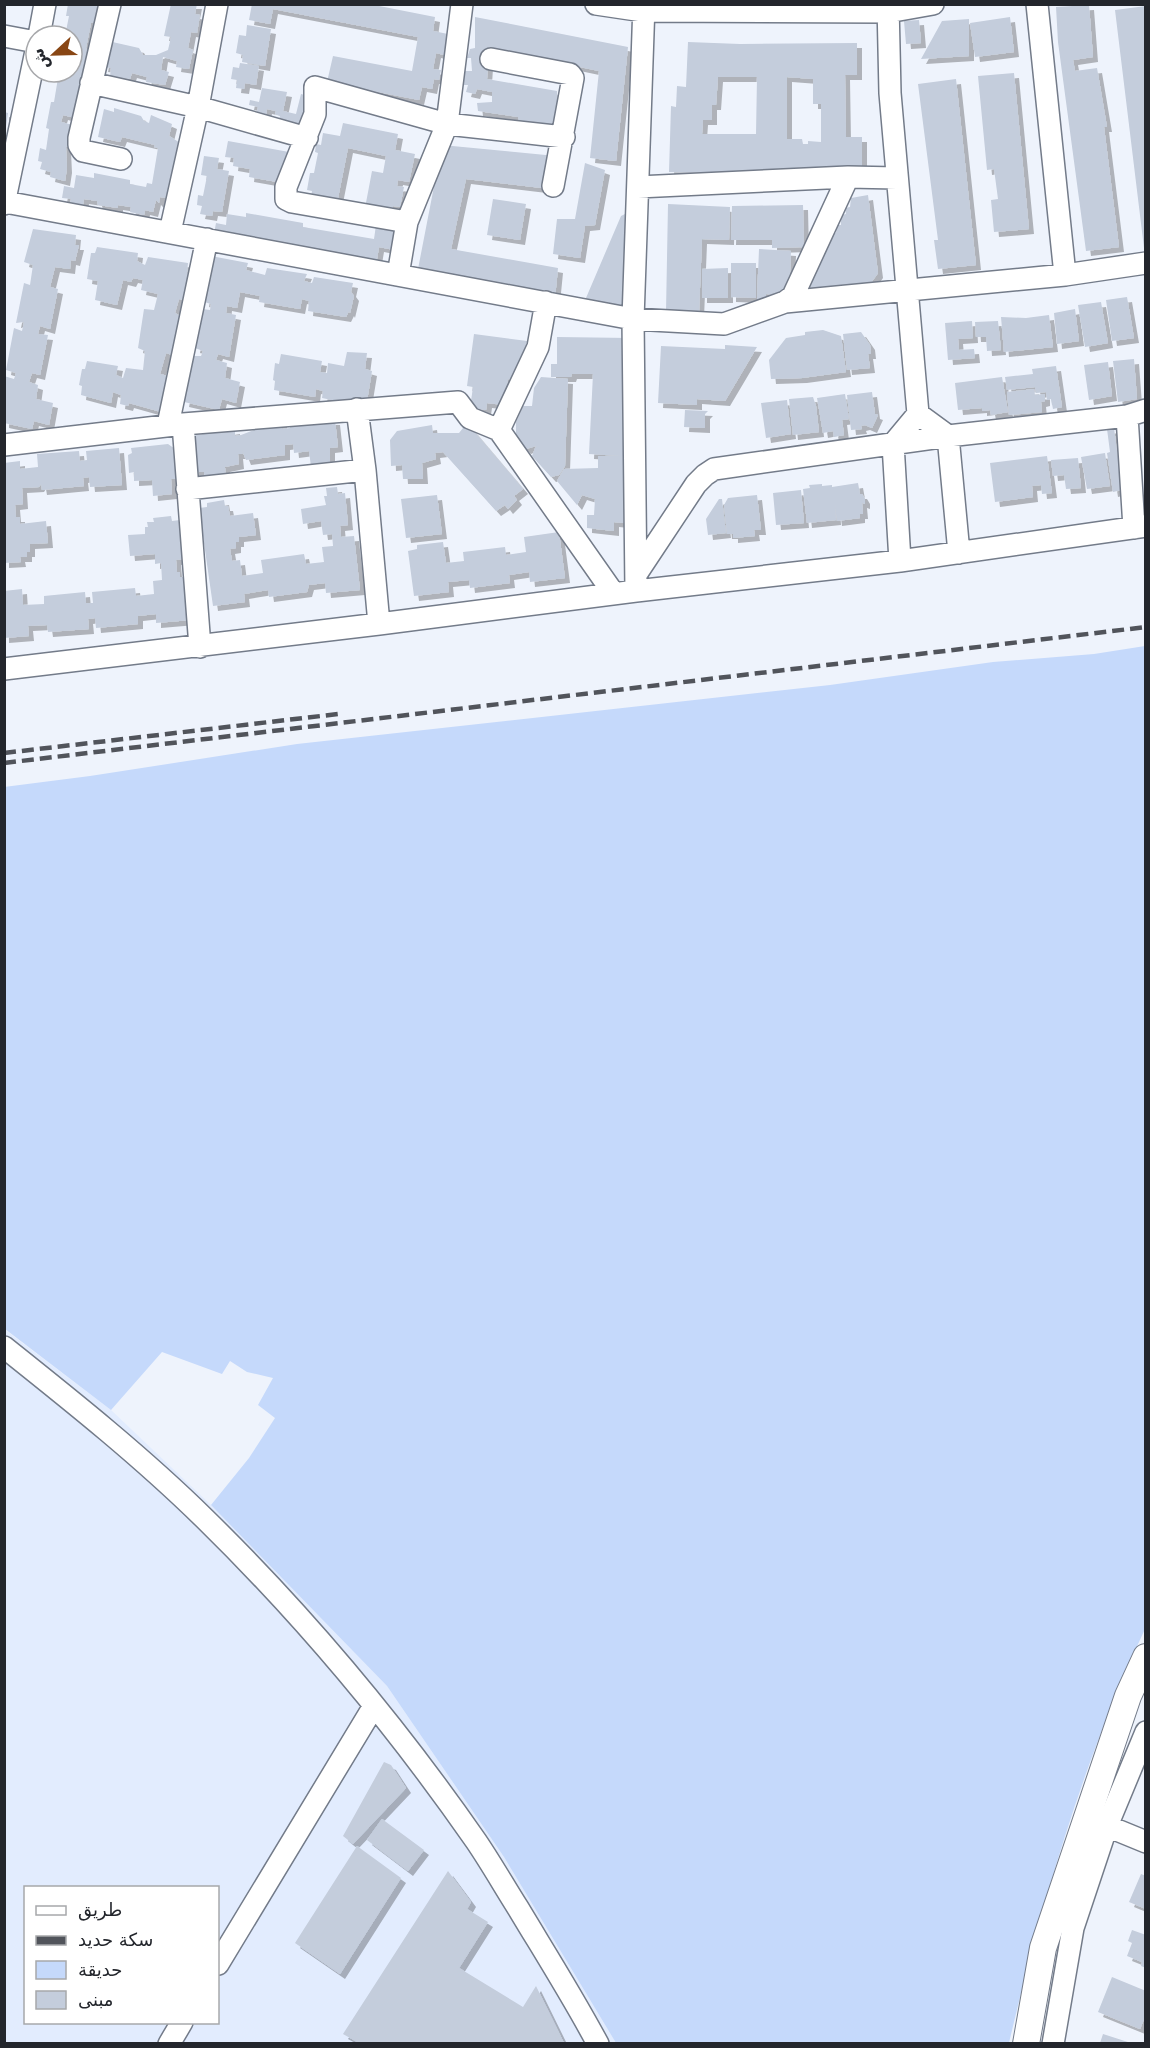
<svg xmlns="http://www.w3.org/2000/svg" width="1150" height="2048" viewBox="0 0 1150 2048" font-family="'DejaVu Sans','Noto Sans Arabic',sans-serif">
  <defs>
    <filter id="shadow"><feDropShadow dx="5" dy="5" stdDeviation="0" flood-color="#0004"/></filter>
  </defs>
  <rect width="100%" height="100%" fill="#eef3fc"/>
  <path fill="#e2ecfe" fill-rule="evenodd" d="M4,1329l107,81 100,95 176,181 117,171 112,186h-611zM26,1888h192v134h-192z"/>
  <path fill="#c5d9fb" d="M1145,646v983c-62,132 -103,273 -136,414h-393l-112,-186 -117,-171 -176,-181 38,-47 26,-40 -17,-13 15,-27 -26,-6 -17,-11 -8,13 -60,-22 -51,58 -106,-81 -1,-542 86,-11 207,-32 533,-59 163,-23 101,-8z"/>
  <path fill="#c4cddc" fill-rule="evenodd" filter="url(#shadow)" d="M68,4h30l-4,18 -3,1 -5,25 3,4 -4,26h-4l-5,24 3,4 -4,12 -12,-3 -2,7 12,3 -4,21 -3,1 1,21 -2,13 -15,-4 1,-5 -11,-3 2,-7 -4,-1 2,-13 6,2 3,-21 -3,-1 5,-26h3l5,-30h13v-36h-7l4,-20h-3z
    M171,4h26l-2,10 5,1 -3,18 -6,-1 -3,16 5,2 -4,19 -13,-2 1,-6 -14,-4 -2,13 8,2 -4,13 -19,-3 1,-5 -15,-4 -2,6 -20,-3 1,-8 -8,-1 5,-26 31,7 4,7h13l12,-5 3,-13 -7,-1z
    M252,4h117l66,13 -2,14 15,3 -4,21 -8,-2 -3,16 8,1 -2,10 -5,-1 -2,10 -10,-2 -3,13 -92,-18 6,-26 79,15 6,-34 -145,-28 -3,15 -21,-4z
    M1089,5l4,52 -20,3 2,11 22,-3 10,59h-3l15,120 -33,4 -28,-209 -2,-35z
    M1146,6v242h-2l-29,-238z
    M475,17l153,30 -12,114 -26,-3 9,-87 -110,-23 -2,31 70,12 1,36 -14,-3 -1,3 -24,-3 -1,-7 -40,-6 -1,-8 15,-1v-10l-15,-3 -2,5 -9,-2 2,-7h-5v-14h9l-1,-13h-4l3,-9 5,-1z
    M1010,17l4,35 -39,5 -5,-34z
    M969,19v37l-48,3 21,-38z
    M919,20l2,23 -15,1 -2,-23z
    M247,25l24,4 -6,37 -23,-4 1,-7 -7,-2 3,-18 7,1z
    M688,42l52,2 117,-1v32h-12l1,62h16v31l-60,5 -133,-1 2,-66 5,1 1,-21 9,1zM718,77h39l-1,57h-54l1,-14h9v-15h4zM787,77l26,2v25h8v38l-13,-1v3h-5l-1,-5h-15z
    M240,63l19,3 -3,19 -11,-2 -1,6 -8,-1 1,-8 -6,-1 2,-12 6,1z
    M1014,73l15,156 -35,3 -3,-32 7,-1 -4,-30 -7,1 -9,-94z
    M956,79l20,186 -38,4 -4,-29h4l-20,-156z
    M262,88l25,4 -4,19 13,3 5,-20 11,3 -5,24 -6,-2 -2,10 -21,-4 2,-9 -5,-2 1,-3 -9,-2 -1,5 -9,-2 1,-5 -9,-2 1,-5 9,2z
    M114,108l27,8 3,5 5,2 2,-8 21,9 -3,12 13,8v20l-7,-3 -3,18 2,20 -14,-2 -1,6 -3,-3 -3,12 -8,-2 -1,5 -14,-3 1,-5 -13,-2v3l-20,-3 -1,-4 -13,-2 -1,6 -13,-2 1,-4 -9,-1 2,-12 10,2 2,-13 18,3v-5l36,7v4l16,3 1,-4 5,1 6,-36 -4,-1 1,-2 -33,-8 -2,5 -22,-5 6,-28 10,3z
    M4,112l4,1 -2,14h-2z
    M343,123l55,11 -3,16 20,4 -6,28 -11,-2 -1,6 7,1 -4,20 -7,-1 -1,8 -27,-6 7,-37 11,2 3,-17 -38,-8 -11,55 -26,-6 1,-6 -5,-1 3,-17h4l4,-20 -3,-1 1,-8 5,1 2,-12 17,3z
    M228,141l61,11 -6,31 -34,-6 1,-8 -17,-3 1,-8 -9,-1z
    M442,145l114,11 -6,33 -84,-10 -15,70 107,19 -3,30 -137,-29z
    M204,156l15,2 -2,11 12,2 -7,41 -9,-1 -1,5 -12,-2 2,-8 -5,-1 1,-10 5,1 4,-20 -6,-1z
    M585,163l20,7 -10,55 -10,1 -5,32 -27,-4 4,-35h18z
    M868,195l10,78 -10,14 -62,6 -4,-7 29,-53h5l1,-8h4v-10l5,-1 -1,-6 5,-1 1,-9z
    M493,199l33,5 -6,36 -33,-5z
    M668,204l62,3 -1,33 -27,-1 -3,74 -33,-1z
    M803,205l1,42 -32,1v-8h-41l1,-34z
    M629,212v97l-46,-4 38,-89z
    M246,213l57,10v4l71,12 3,-21 22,4 -5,28 -15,-3 -3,18 -162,-31 2,-11 10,2 1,-11 19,3z
    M33,229l43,6 -1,10h4l-4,16 -4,-1 -1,9 -15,-2 -5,20 8,2 -8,40 -10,-3 -2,8 10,1 -8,40 -8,-2 -3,9 9,3 -2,14 17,4 -4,22 -15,-4 -2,8 -28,-6v-47l10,3 2,-6 -10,-3 8,-42 8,3 2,-9 -8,1 8,-40 6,2 3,-20 -9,-3z
    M97,247l41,6 -1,8 8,4 3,-8 40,6 -1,10 3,2 -5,25 -6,-1 -4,14 5,3 -8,39 -6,-2 -6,21 8,2 -7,36 -32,-9 -1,3 -8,-2 1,-9 -8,-3 -2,11 -30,-8 1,-9 -3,-1 3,-16h3l2,-8 31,5 -2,9 7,3 3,-10 17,2 2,-19 -7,-3 6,-39 10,1 4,-16 -17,-4 2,-10 -10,-2 -2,4 -8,-2 -6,25 -22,-5 3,-19 -11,-2 4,-26h4z
    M759,249l32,2 -2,44 -23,-1v5h-9z
    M211,256l37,7 -2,7 19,5 2,-7 40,6 -3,7 8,2 2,-6 39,6 -2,9 3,4 -4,17 -1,-2 -3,6 -38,-6 1,-10 -7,-2 -2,10 -41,-7 1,-6 -20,-4 -3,16 -10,-2 -1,7 10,2 -7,42 -11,-3 -2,6 11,3 -2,15 15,4 -4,21 -14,-4 -3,11 -35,-8 9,-46h8l2,-5 -8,-3 7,-39 8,1 1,-6 -7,-2z
    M731,263h25v35l-25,-1z
    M728,268v30h-26v-29z
    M1127,297l7,41 -22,3 -6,-41z
    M1101,302l7,41 -23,4 -7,-42z
    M1075,309l4,32 -22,3 -3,-31z
    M1049,315l4,32 -49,5 -3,-35 25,1z
    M972,321l1,17 -15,1 1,11 15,-1 1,9 -27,2 -3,-37z
    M998,321l3,29 -14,1 -1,-14h-10l-1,-15z
    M823,330l18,6 5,36 -44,6 -31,1 -2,-19 17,-22 19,-3v-3z
    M861,332l9,13 1,9h-3l2,14 -23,2 -4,-36z
    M474,334l53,7 -5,32 -8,-1 -1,8 -5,-1 -4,26 -17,-2 -1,7 -16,-2 3,-21 -6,-1z
    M557,337l73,1 -6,185 -10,-1v9l-27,-3v-13h7l1,-16 -13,-4 -5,10 -20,-24 7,-12 34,-1v-12h23l-32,-2 4,-80h-21l-1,3h-20v-13h6z
    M725,345l32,2 -32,54 -28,-2v6l-39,-2 3,-57 64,3z
    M347,352l20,1 -2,16 7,2 -6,36 -44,-9 1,-7 -7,-2 -1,8 -41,-7 1,-9 -2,-1 2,-17 4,1 2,-10 41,7 -2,11 7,1 1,-10 16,3z
    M1134,359l3,40 -19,3 -5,-41z
    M1108,362l4,34 -23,4 -5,-35z
    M1056,366l6,41 -9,2 -2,-10 -4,1 -1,-8 -10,1 -1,-6 -28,3 -2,-13 28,-3 -1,-5z
    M541,377l27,2 -3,87 -6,9 -8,2 -19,-21 4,-10 -10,3 -10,-10v-17l7,-16h9l2,-18z
    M1002,377l6,35 -17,3 -1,-5 -8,1v-3l-24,2 -3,-27z
    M1034,389l1,6 10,-1v7l-4,1 1,10 -33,3 -2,-23z
    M872,392l3,22 3,1 -6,13 -7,-3 -4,1 1,3 -11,1 -4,-35z
    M845,394l4,25 -7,1 2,15 -10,2 -1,-6 -10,2 -6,-35z
    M813,397l3,9 3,26 -26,3 -4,-36z
    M787,400l4,34 -25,4 -5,-35z
    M685,410l23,1 -3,3v14l-21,-1z
    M282,419v10l8,-1 -1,-9 46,1 3,27 -8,1v15l-19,4 -2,-16 -15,2 -1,-9 -8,1v10l-39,5 -4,-10 1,4h-5l1,10 -14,3 1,16 -20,2 -2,-13h-10l-3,-36 44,-7v7l6,-1z
    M467,423l56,66 -9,7 3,4 -9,9 -3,-4 -9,6 -53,-59 -8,1 1,6 -14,4 1,16h-20l-1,-14 -11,1 -1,-26 7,-9 35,-6 1,8h26z
    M1114,428l8,62 -9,2 -6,-39 3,-1 -3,-23z
    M168,444l10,7 3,28h-10l1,15 -19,2 -1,-16 -18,1v-9l-5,1 -1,-18 4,-2 -1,-5z
    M119,448l3,37 -32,2 -1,-10 -6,1 1,8 -42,4 -1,-6 -2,3 -17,1 1,16 -8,1 1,12h4v7l26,-3 2,22 -18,1v8h-3v5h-7l1,5 -17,1v-100l16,-2v8l18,-2 -1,-13 42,-3 1,10 7,-1 -1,-9z
    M1105,453l5,33 -23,3 -6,-32z
    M1047,456l5,37 -10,1 -1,-9 -9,1 1,11 -38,5 -5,-39z
    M1078,458l3,30 -15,1 -2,-14 -11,1 -2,-16z
    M858,483l2,11h2l3,5v5l-3,-1 1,11h-3v4l-23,3 -2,-16 1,15 -29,3 -4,-34 7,-1 -1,-3 13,-1v2l10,-1v2z
    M337,487l1,7 7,-1 3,32 -8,1 1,11 13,-1 6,54 -34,3 -1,-10 -16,2 -2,7 -38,5 -1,-7 -24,4 1,8 -32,4 -14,-98 8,-1v-4l17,-3 1,6h3l2,10 23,-3 3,22 -17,2v5h-3v6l-6,1 2,12 8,-1 2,16 21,-3 -2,-13 43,-6 2,10 18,-2 -2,-15 11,-1 -1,-12 -9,1 -2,-14 -18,3 -2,-15 25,-4 -2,-9h3l-1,-8z
    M801,490l3,33 -28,2 -3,-32z
    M437,495l5,39 -36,4 -5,-39z
    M757,495l4,35h-7l1,6 -22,2v-4h-6l-3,-29 4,-7z
    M719,499h3l4,34 -18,2 -2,-16z
    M171,516l1,5 8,-1 3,39 -7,1 1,12h3v5h7l4,43 -35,3v-9l-18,2v8l-42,4 -1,-10 -7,1 1,10 -41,3 -1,-7 -19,1 1,10 -25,2v-47l18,-2 1,16 21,-1v-8l41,-4 1,11h7l-1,-11 43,-4 1,8 18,-2 -1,-13 9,-1 -1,-17 -6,1v-10l-25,2 -2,-21 17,-1v-7h3l-1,-5h7l-1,-4z
    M559,532l6,46 -35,4 -1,-10 -20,3 1,8 -40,5 -1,-8 -21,2 1,10 -35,4 -6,-45 9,-2v-4l26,-3 3,21 18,-2 -1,-9 42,-5 1,8 20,-3 -2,-15z
    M384,1762l7,3 15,23 -53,56 -10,-8z
    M382,1819l42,31 -16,21 -41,-31z
    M357,1846l44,32 -61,96 -45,-31z
    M448,1871l23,31 -4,7 21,13 -29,46 64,39 13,-21 28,57h-205l-16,-9z
    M1141,1874l5,2v33l-17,-7z
    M1132,1930l14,5v33l-5,-2 1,-4 -15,-6 5,-13 -4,-2z
    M1112,1977l34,14v23l-6,15 -42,-17z
    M1103,2034l28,9h-31z"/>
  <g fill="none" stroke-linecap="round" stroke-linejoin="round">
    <defs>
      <path id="minor" d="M110,4l-31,134v7l4,6 38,8
        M596,4l47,7 245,1 45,-8
        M888,4l2,89 28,321 -25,30 7,117
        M1037,4l28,271
        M4,36l32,6
        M39,36l6,-32
        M491,59l79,15 3,4 -20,108
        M91,83l107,24 109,31
        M638,187l210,-10 49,1
        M5,202l628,117 91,5 61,-22 280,-27 81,-12
        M4,204l32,-153
        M407,222l-115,-20 -6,-3v-12l29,-73v-27l132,37 117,13
        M170,232l28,-125 19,-103
        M398,275l9,-53 40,-98 15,-120
        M785,302l8,-6 55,-119
        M357,409l8,61 14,154
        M918,414l30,22 11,117
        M1127,416l7,112
        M183,424l17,223
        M168,425l39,-186
        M499,430l39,-83 8,-45
        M4,445l179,-21 275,-22 12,16 29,12 115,164
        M187,489l178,-19
        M637,573l59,-89 9,-9 9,-6 234,-33 179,-20 19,-6
        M636,591l-3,-272 11,-315
        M4,669l375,-45 257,-33 264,-30 246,-35
        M4,1347c69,55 138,110 201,172 100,98 191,207 271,322 15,22 28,45 42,67 27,45 55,89 80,136
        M1107,1826l39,16
        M218,1964l156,-258
        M169,2044l13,-22
        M1053,2044l20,-116 34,-102 39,-94"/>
      <path id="tertiary" d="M1026,2044l17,-96 85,-252 18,-39"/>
    </defs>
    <use href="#minor" stroke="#737b89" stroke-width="24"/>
    <use href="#tertiary" stroke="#737b89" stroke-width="28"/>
    <use href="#minor" stroke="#fff" stroke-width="21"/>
    <use href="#tertiary" stroke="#fff" stroke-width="26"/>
    <path stroke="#51545b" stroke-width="4.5" stroke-dasharray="12 6" stroke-linecap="butt" d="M4,753l334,-39
      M4,763l1142,-136"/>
  </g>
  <rect width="1150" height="2048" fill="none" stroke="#23262c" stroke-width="12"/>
  <rect x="24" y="1886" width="195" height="138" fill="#ffffff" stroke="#a7a8ab" stroke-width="1.5"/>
  <rect x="36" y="1906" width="30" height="9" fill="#ffffff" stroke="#a7a8ab" stroke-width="1.5"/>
  <text x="78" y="1916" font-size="18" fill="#23262c">طريق</text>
  <rect x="36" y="1936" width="30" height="9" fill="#51545b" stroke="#a7a8ab" stroke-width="1.5"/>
  <text x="78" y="1946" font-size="18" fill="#23262c">سكة حديد</text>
  <rect x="36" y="1961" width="30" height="18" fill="#c5d9fb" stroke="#a7a8ab" stroke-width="1.5"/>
  <text x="78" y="1976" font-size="18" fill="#23262c">حديقة</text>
  <rect x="36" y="1991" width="30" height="18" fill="#c4cddc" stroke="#a7a8ab" stroke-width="1.5"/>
  <text x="78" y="2006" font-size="18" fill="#23262c">مبنى</text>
  <g transform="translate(54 54) rotate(248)"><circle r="28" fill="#ffffff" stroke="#a7a8ab" stroke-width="1.5"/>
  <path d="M0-4.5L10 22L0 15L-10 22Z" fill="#884614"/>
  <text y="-9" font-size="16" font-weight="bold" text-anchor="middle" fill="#23262c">ش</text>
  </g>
</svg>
